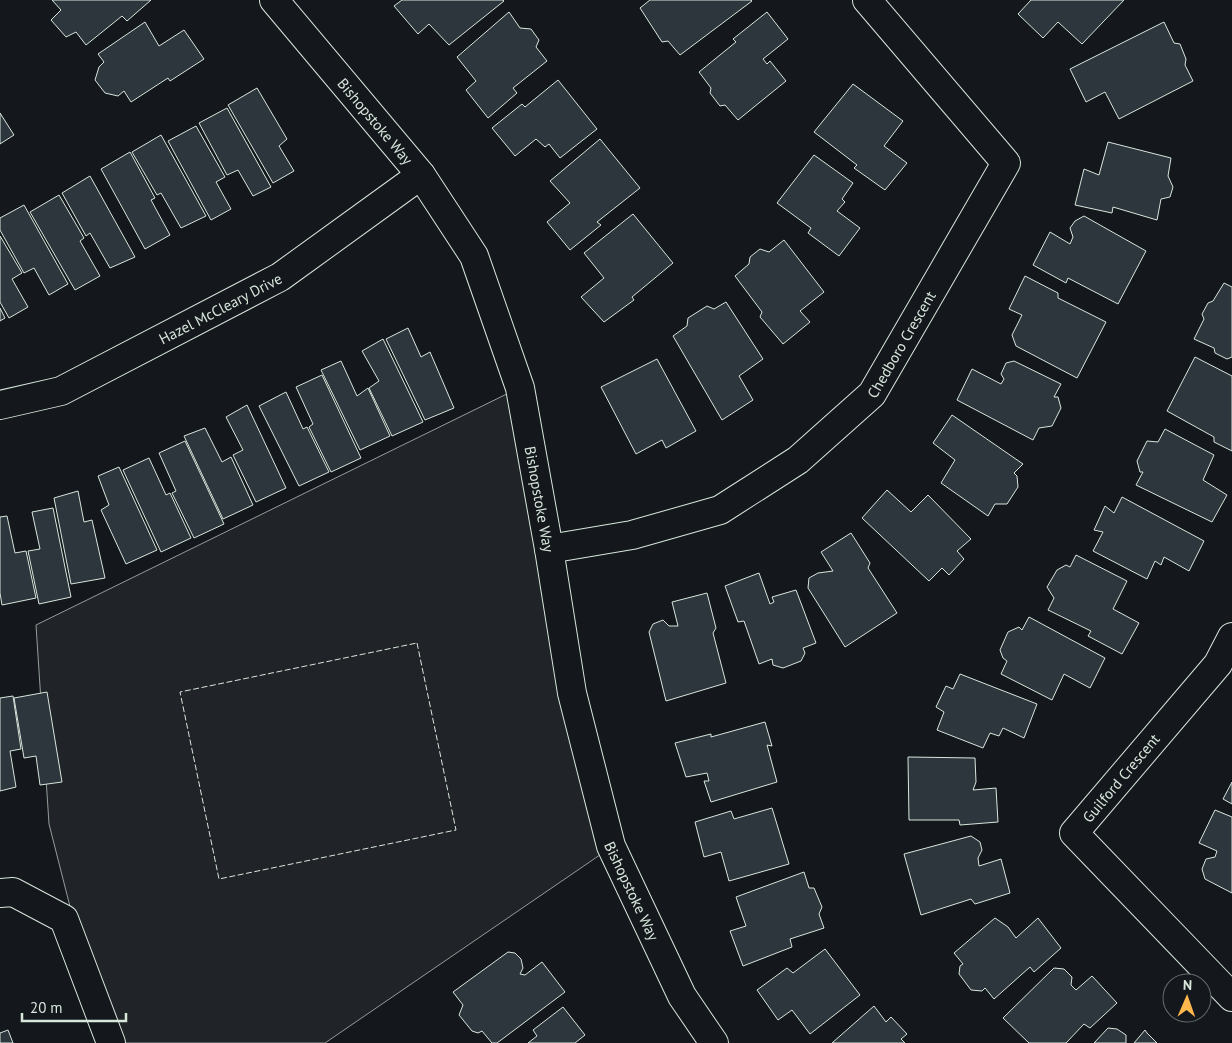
<svg xmlns="http://www.w3.org/2000/svg" width="1232" height="1043" viewBox="0 0 1232 1043" font-family="'PT Sans',sans-serif">
  <rect width="100%" height="100%" fill="#14181c"/>
  <path fill="#202428" stroke="#939e99" d="M521,387l92,459 -288,197h-202l-32,-54 -42,-165 -13,-199z"/>
  <path fill="#2c363c" stroke="#d8e6dc" d="M52,0h99l-24,21 -5,-5 -36,29 -10,-13 -10,5 -15,-17 10,-10z
    M402,0h101l1,1 -55,44 -20,-21 -11,10 -24,-28z
    M650,0h101l1,1 -72,54 -12,-14 -6,1 -22,-34z
    M1031,0h93l-42,44 -24,-22 -15,16 -25,-24z
    M509,12l11,16 11,1 8,11 -3,7 11,14 -34,27 4,5 -29,25 -22,-28 10,-9 -19,-24z
    M767,12l21,27 -25,20 4,5 3,-3 16,20 -48,39 -13,-15 -5,1 -10,-13 1,-5 -12,-16 37,-30 -3,-3z
    M145,22l14,24 25,-16 20,29 -34,22 -2,-3 -37,24 -7,-11 -6,5 -13,-3 -10,-13 4,-13 5,-5 -6,-8z
    M1164,22l10,21 6,1 6,15 -1,6 8,16 -74,38 -14,-27 -19,10 -16,-33z
    M558,80l39,49 -37,29 -11,-14 -4,3 -9,-8 -21,17 -23,-28 30,-24 3,3z
    M853,84l50,37 -19,25 23,17 -22,27 -31,-22 3,-3 -43,-33z
    M257,88l30,51 -8,7 15,25 -21,12 -45,-78z
    M227,108l44,79 -18,9 -15,-26 -11,5 -28,-52z
    M0,113l14,22 -14,9z
    M196,126l29,51 -9,5 15,27 -20,11 -43,-79z
    M161,135l45,81 -25,12 -20,-35 -4,2 -25,-43z
    M600,139l40,49 -43,34 4,3 -31,25 -23,-28 23,-19 -20,-22z
    M1108,142l63,16 -3,18 5,11 -3,10 -9,2 -4,21 -44,-13 -1,6 -37,-8 9,-36 15,6z
    M130,152l25,46 -4,2 19,35 -25,14 -44,-80z
    M814,155l39,28 -11,16 3,3 -8,9 23,17 -21,28 -31,-23 3,-5 -34,-25z
    M90,176l45,81 -25,11 -20,-35 -4,3 -24,-43z
    M59,195l25,43 -4,3 20,35 -25,14 -45,-78z
    M24,205l44,79 -19,11 -15,-27 -10,5 -24,-43v-12z
    M633,214l40,49 -41,34 2,3 -30,22 -23,-25 23,-19 -20,-25z
    M1084,216l62,35 -28,53 -50,-26 -2,5 -33,-18 17,-33 20,12 3,-7 -3,-9 5,-7z
    M0,236l22,37 -10,6 16,28 -19,11 -9,-16z
    M784,240l40,52 -24,19 10,11 -27,22 -23,-27 2,-5 -27,-36 14,-12 1,-7 10,-8 9,3z
    M1025,276l33,17v5l48,24 -29,56 -61,-32 -4,-11 10,-20 -13,-6z
    M1224,283l8,4v70l-5,2 -12,-6 -1,-5 -20,-9 10,-20 -2,-5 6,-11 5,-2z
    M726,302l37,57 -24,17 14,24 -31,20 -49,-84 14,-10 1,-8 19,-12 7,3z
    M0,308l5,10 -5,3z
    M408,328l13,29 9,-5 24,56 -29,12 -39,-81z
    M383,339l40,83 -31,14 -23,-48 10,-7 -17,-30z
    M1195,357l37,19v75l-18,-9v-5l-47,-26z
    M657,359l39,72 -30,17 -4,-8 -26,14 -35,-67z
    M341,361l16,35 11,-8 22,48 -30,14 -39,-80z
    M1014,361l47,23 -7,13h4l3,11 -9,18 -13,2 -6,12 -76,-40 15,-31 29,15 3,-5 -3,-5 5,-11z
    M322,375l39,83 -30,14 -22,-45 4,-3 -17,-37z
    M286,392l17,37 4,-2 22,45 -30,14 -40,-80z
    M247,405l39,83 -30,14 -23,-47 10,-5 -17,-33z
    M952,415l71,49 -9,9 3,3 1,11 -11,17h-12l-7,12 -47,-33 14,-23 -22,-17z
    M205,428l17,34 9,-5 22,48 -30,14 -39,-83z
    M1165,429l49,26 -11,25 24,15 -15,27 -76,-37 7,-13h-3l-3,-11 10,-20 11,1z
    M185,441l39,83 -30,14 -22,-45 4,-2 -17,-38z
    M149,458l17,37 4,-2 21,45 -30,14 -38,-82z
    M119,467l38,83 -31,14 -25,-54 8,-5 -11,-29z
    M887,490l24,22 17,-17 43,44 -14,12 7,8 -15,16 -7,-7 -13,13 -67,-63z
    M78,491l6,31 8,-2 13,58 -34,6 -17,-86z
    M1122,497l82,44 -15,30 -25,-14 -3,8 -6,-4 -8,18 -54,-28 10,-19 -9,-2 11,-24 9,7z
    M53,508l18,89 -32,7 -11,-53 12,-2 -8,-37z
    M7,516l8,37 11,-2 10,47 -34,7 -2,-12v-76z
    M851,533l19,30 -2,5 29,45 -52,34 -37,-59 1,-10 9,-5 15,-2 -12,-19z
    M1076,555l51,26 -14,28 26,14 -17,31 -34,-18 3,-5 -43,-21 6,-12 -7,-11 10,-17 9,-5 4,2z
    M759,573l11,31 4,-2 -2,-5 24,-7 20,53 -13,5 2,5 -4,8 -18,7 -10,-3 -1,-6 -13,5 -15,-43 -6,1 -13,-36z
    M707,593l9,35 -3,5 13,50 -60,18 -17,-69 4,-8 10,-4 6,6h9l-6,-24z
    M1029,617l76,41 -15,30 -26,-14 -12,26 -51,-26 6,-13 -4,-3 -3,-8 8,-18 11,-5 3,3z
    M960,674l77,30 -13,34 -21,-10 -4,8 -9,-3 -7,15 -46,-18 7,-18 -8,-5 10,-21 7,3z
    M47,692l15,90 -22,3 -4,-29 -12,2 -10,-60z
    M13,696l8,53 -11,2 6,36 -16,4v-93z
    M765,722l7,24 -5,-1 10,37 -66,20 -7,-21h5l-2,-8 -21,4 -11,-34 36,-9v3z
    M908,757l67,1 1,24 -3,8 23,-2 2,34 -38,3 -1,-5h-50z
    M1232,782v22l-9,-5z
    M772,808l17,56 -60,17 -8,-29 -17,5 -9,-35 36,-11 3,8z
    M1215,810l17,7v76l-27,-14 -3,-10 4,-10 9,-2 2,-6 -18,-8z
    M971,836l9,6 2,8 -4,8 1,8 22,-7 9,34 -35,11 -4,-5 -50,16 -17,-61z
    M804,872l5,16h5l8,19 -3,7 5,14 -34,11 2,8 -49,19 -13,-35 16,-5 -10,-29z
    M995,918l13,9 8,11 22,-20 23,30 -27,24 -4,-5 -36,32 -9,-11 -3,3 -11,-1 -12,-16 1,-8 3,-2 -9,-11z
    M825,949l35,46 -50,39 -18,-24 -14,10 -21,-30 30,-22 6,5z
    M508,952l7,1 6,6 2,9 -3,6 5,1 17,-13 23,30 -68,51h-5l-10,-12 -4,2 -6,-2 -13,-16 4,-10 -10,-13z
    M1054,968l10,1 8,8 -1,8 5,5 16,-14 25,27 -27,25 -6,-4 -18,19h-37l-26,-25z
    M874,1006l12,16 5,-5 16,17 -6,5 4,4h-73z
    M563,1007l22,28 -10,8h-47l9,-7 -4,-6z
    M1108,1028l9,1 9,6v8h-32z
    M8,1030l5,13h-13v-10z
    M1145,1030l2,3 10,10h-23z"/>
  <g fill="none" stroke-linecap="round" stroke-linejoin="round">
    <defs>
      <g id="minor">
        <path id="s1" d="M274,0l147,175 53,81 46,132 29,161 23,144 39,153 71,150 32,47"/>
        <path id="s2" d="M0,405l61,-14 219,-114 141,-102"/>
        <path id="s3" d="M549,549l83,-14 88,-25 78,-50 74,-66 134,-231 -139,-163"/>
        <path d="M1232,637l-14,27 -144,169 158,164"/>
        <path d="M0,893l13,-1 51,27 47,124"/>
      </g>
    </defs>
    <use href="#minor" stroke="#d8e6dc" stroke-width="30"/>
    <use href="#minor" stroke="#14181c" stroke-width="28"/>
    <path stroke="#d8e6dc" stroke-width="1" stroke-dasharray="6 2.5" stroke-linecap="butt" d="M417,643l39,187 -237,49 -39,-187z"/>
  </g>
  <g text-anchor="middle" dominant-baseline="central" stroke-width="4" stroke-linejoin="round" paint-order="stroke">
    <g font-size="15" fill="#d8e6dc" stroke="#14181c">
      <text stroke="none"><textPath href="#s1" startOffset="158">Bishopstoke Way</textPath></text>
      <text stroke="none"><textPath href="#s2" startOffset="242">Hazel McCleary Drive</textPath></text>
      <text stroke="none"><textPath href="#s3" startOffset="425">Chedboro Crescent</textPath></text>
      <text stroke="none"><textPath href="#s1" startOffset="578">Bishopstoke Way</textPath></text>
      <text transform="translate(1121 778) rotate(-50)">Guilford Crescent</text>
      <text stroke="none"><textPath href="#s1" startOffset="982">Bishopstoke Way</textPath></text>
    </g>
  </g>
  <g transform="translate(1187 998) rotate(2)"><circle r="24" fill="#14181c" stroke="#626a69"/>
  <path d="M0-4L9 19L0 12L-9 19Z" fill="#ffb74d"/>
  <text y="-8" font-size="14" font-weight="bold" text-anchor="middle" fill="#d8e6dc">N</text>
  </g>
  <path d="M22 1013v8h104v-8" fill="none" stroke="#d8e6dc" stroke-width="2.5"/>
  <text x="30" y="1013" font-size="15" fill="#d8e6dc" stroke="#14181c" stroke-width="4" paint-order="stroke">20 m</text>
</svg>
